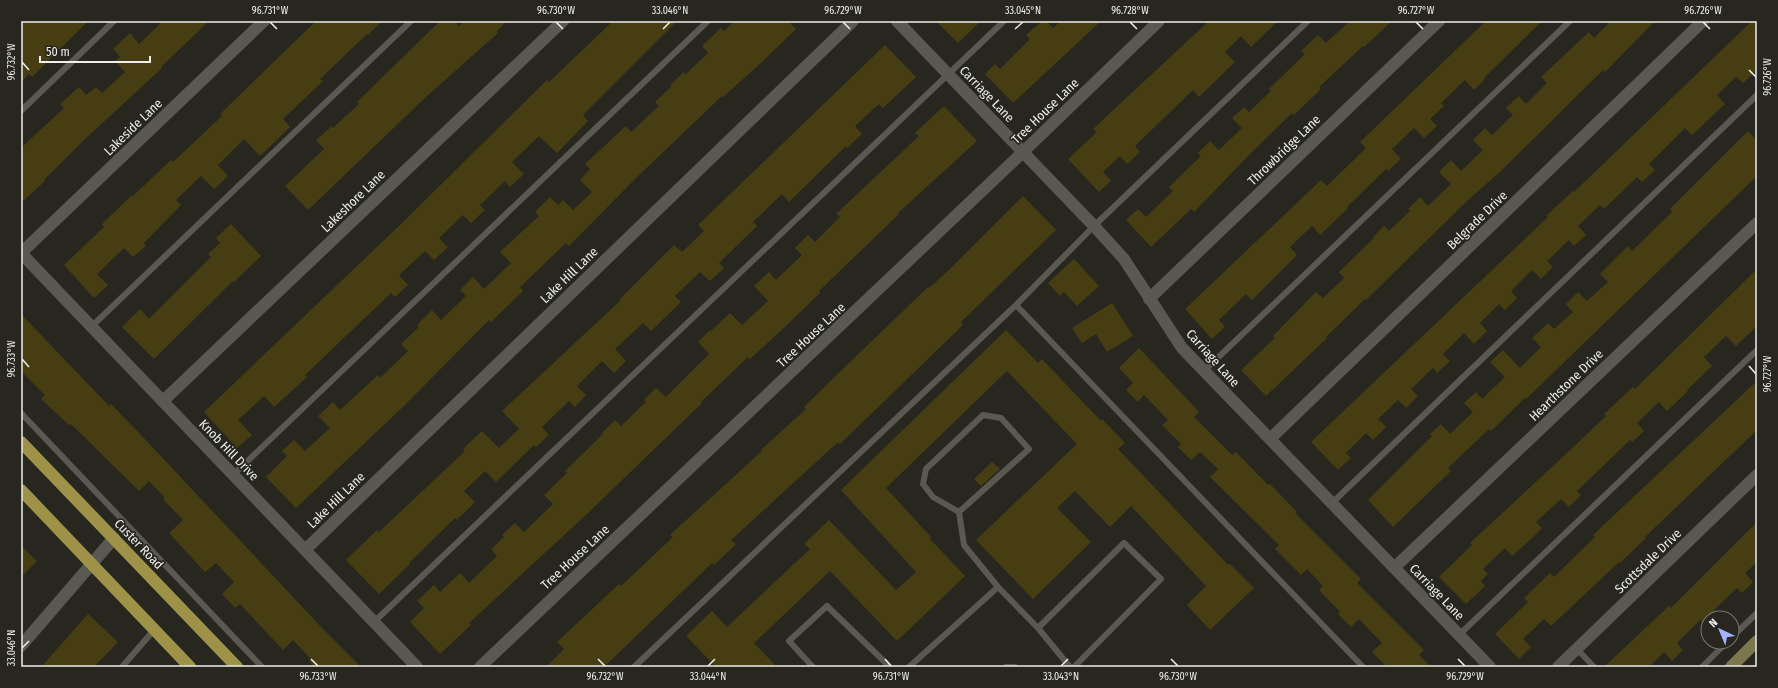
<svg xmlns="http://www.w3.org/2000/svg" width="1778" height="688" viewBox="0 0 1778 688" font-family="'Fira Sans Condensed',sans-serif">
  <rect width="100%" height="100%" fill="#272720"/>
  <path fill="#463e12" d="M21,21h67l-56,56 -3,-3 -8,8z
    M163,21h46l-48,46 1,1 -80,74 -38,38 1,1 -24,22v-55l43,-40 -4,-4 19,-17 7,8 10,-8 6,6 23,-21 -10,-11 5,-4 -7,-8 17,-16 9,11z
    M316,21h66l-14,14 -1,-1 -47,45 3,2 -40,38 7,8 -30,29 -16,-17 -26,26 10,11 -14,13 -13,-13 -25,24 5,5 -37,38 2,3 -13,11 -9,-9 -27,26 11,11 -14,13 -30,-33 40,-38 -2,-3 29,-28 1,1 39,-37 2,2 49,-46 -2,-2z
    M440,21h14l5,5 5,-5h43l-10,10 1,2 -72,64 -118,113 -23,-24 39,-37 -8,-9 16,-14 1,2 26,-24 -2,-2z
    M613,21h64l-94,94 5,6 -31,32 -18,-17 -27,26 12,12 -14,13 -5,-6 -25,24 5,5 -14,13 -8,-8 -24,23 9,9 -14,13 -9,-9 -26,24 9,10 -13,12 -4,-4 -86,82 2,2 -33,30 -10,-11 -26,24 14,15 -15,13 -33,-36 196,-187 147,-145 2,2z
    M734,21h54l8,8 -33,32 -40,36 -1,-1 -85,81 -68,69 -3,-3 -46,44 3,4 -32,31 -2,-2 -84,85 -109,103 -30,-31 21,-21 -5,-5 12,-11 11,11 25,-23 -12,-12 15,-14 7,8 38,-35 2,3 28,-27 -7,-7 18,-17 -2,-2 15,-15 9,10 25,-24 -6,-6 13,-13 11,12 27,-26 -11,-11 39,-36 -4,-4 15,-15 8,8 5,-5 10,10 19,-18 -12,-12 10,-11 -5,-5 41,-38 5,6 28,-26 -4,-4 17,-16 -2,-1 14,-13 2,2 22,-21 -6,-7 19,-18 3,3z
    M936,21h45l-23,22z
    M1042,21h4l7,7 8,-7h40l-88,82 -28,-29 10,-10 5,5 30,-30 -4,-4z
    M1209,21h69l-27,26 -10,-11 -16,16 10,10 -36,35 -6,-7 -58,56 5,6 -13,12 -7,-8 -17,16 8,9 -12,11 -31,-33 29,-27 -4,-3z
    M1350,21h42l-28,26 -1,-1 -44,41 2,2 -27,26 -2,-2 -40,39 -58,60 -3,-3 -40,38 -25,-27 12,-11 8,8 27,-26 -4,-4 32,-31 -3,-3 12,-12 9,9 23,-22 -10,-10 12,-11 5,5 22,-21 -2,-2 36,-35 -4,-3 17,-16 8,8z
    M1486,21h56l-58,57 1,1 -11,11 -9,-10 -24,23 3,3 -14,13 7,7 -13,12 -10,-10 -22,21 9,10 -13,12 -2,-2 -39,38 1,1 -28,27 -8,-9 -22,21 7,8 -45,45 -6,-6 -27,26 6,7 -13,12 -27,-30 136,-129 6,6 39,-38 -6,-6z
    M1611,21h44l-50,51 -2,-2 -101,100 -35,31 -101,99 -1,-1 -39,38 1,1 -61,58 -25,-26 34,-32 -2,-2 43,-44 7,6 21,-20 -5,-6 35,-34 -1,-1 11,-11 5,5 21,-20 -2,-2 12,-12 8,9 23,-22 -12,-12 12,-12 10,11 22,-21 -10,-10 12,-12 7,7 21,-20 -7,-7 13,-12 7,8 21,-21 -6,-6 48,-45 5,6z
    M1752,21h5v49l-14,13 -7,-6 -19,18 8,9 -33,31 -7,-7 -36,36 6,6 -13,12 -5,-5 -33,32 -4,-4 -22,21 8,9 -12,11 -5,-6 -22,21 6,6 -12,12 -9,-9 -21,21 6,7 -12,12 -6,-6 -19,19 7,8 -13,13 -10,-11 -21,21 7,7 -13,12 -4,-5 -22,21 7,7 -12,12 -8,-8 -20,19 8,8 -13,13 -7,-7 -20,20 5,5 -13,12 -27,-28 237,-225 -2,-1 27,-25 1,1z
    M885,45l31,32 -33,31 -4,-4 -24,22 7,8 -15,14 -1,-2 -57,56 -7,-8 -29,28 4,4 -38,37 5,5 -14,13 -10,-9 -25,24 6,6 -30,29 -8,-8 -28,26 11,12 -12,12 -12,-12 -25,25 9,9 -11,12 -6,-6 -27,26 7,8 -13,12 -2,-2 -38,37 -11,-11 -21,20 11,11 -18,18 -2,-2 -46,45 1,1 -31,30 -33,-34 31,-30 2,2 86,-81 -2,-2 19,-18 17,17 20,-19 -17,-18 119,-111 -1,-1 54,-54 8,7 22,-21 -6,-6z
    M944,106l33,35 -79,72 1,1 -80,77 1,2 -31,30 -39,36 -2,-2 -47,45 1,1 -115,111 -118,109 2,2 -31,29 -30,-32 14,-14 -7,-7 17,-16 6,7 20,-19 9,10 28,-27 -6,-7 13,-12 -2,-2 13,-12 9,9 29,-28 -9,-9 23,-22 -2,-2 38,-37 -1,-1 13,-13 6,6 25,-24 -2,-2 12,-12 10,9 43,-43 -11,-12 12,-12 1,1 19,-18 12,12 26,-24 -14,-15 15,-14 7,8 26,-25 -7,-7 13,-13 7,7 25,-25 -4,-3 83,-78 -4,-3z
    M1748,131l9,9v36l-231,223 -1,-1 -34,33 -2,-2 -41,39 3,3 -58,56 -25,-27 64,-64 -2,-2 11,-10 9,10 23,-22 -9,-9 12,-11 6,7 23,-22 -15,-15 13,-12 17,18 21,-21 -9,-9 16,-15 6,6 19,-17 -7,-8 12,-12 9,9 21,-19 -8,-8 28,-28 4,5 40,-39 -2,-3z
    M1023,196l33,34 -95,92 2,3 -123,119 -2,-2 -107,98 5,4 -22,21 -2,-2 -108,104h-58l18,-18 -7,-7 13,-12 49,-46 2,2 52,-49 -3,-2 92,-84 -1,-1 45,-41 -2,-2 44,-43 80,-77 1,1 21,-19z
    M231,224l30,32 -27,26 -1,-1 -79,78 -32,-32 18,-18 9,10 62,-62 -3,-3 12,-11 -4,-5z
    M1074,259l25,27 -22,20 -13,-14 -4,4 -12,-13z
    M1757,269v57l-21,20 -10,-10 -22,21 8,9 -25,24 1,1 -21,20 -8,-9 -22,21 7,8 -12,11 -2,-2 -53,51 4,4 -12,12 -8,-8 -25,23 6,6 -12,12 -18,16 -7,-8 -22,21 5,5 -7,7 4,5 -19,18 -27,-27 33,-32 -2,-2 96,-89 40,-38 -2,-2 29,-27 2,2z
    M1112,303l21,33 -26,16 -11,-18 -14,9 -10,-15z
    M21,314l88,92 2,-2 29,30 183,195 38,38h-47l-5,-6 2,-2 -18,-19 -10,10 -43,-46 -5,4 -13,-14 12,-12 -18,-19 -11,9 -36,-39 14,-13 -20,-21 2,-1 -16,-17 -10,10 -68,-67 -2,1 -28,-26 4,-4 -24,-24z
    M1006,330l32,33 4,-4 59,62 1,-2 23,24 -7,6 110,116 2,-1 24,24 -44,42 -23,-25 19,-19 -75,-80 -21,21 -35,-36 -18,17 34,34 -58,57 -57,-59 101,-96 -70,-73 -121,117 45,49 -1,2 35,37 -68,65 -67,-70 -76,72 23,24h-61l-30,-31 26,-25 15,16 83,-78 -6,-5 25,-24 67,70 20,-18 -75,-82z
    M1139,348l60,64 -5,5 38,38 4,-3 32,33 2,-1 27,28 -2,1 66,66 -4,4 67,67 -5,5 12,12h-44l-15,-15 10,-9 -23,-24 -8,8 -13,-13 2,-2 -21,-22 4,-4 -16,-17 -6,6 -26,-26 4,-4 -69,-68 8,-8 -18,-17 -9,8 -13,-13 3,-3 -19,-19 6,-5 -24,-25 -6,7 -12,-12 7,-7 -14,-15z
    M1757,381v49l-112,107 1,1 -26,25 -1,-1 -68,64 -7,-7 -21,20 8,8 -12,12 -24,-25 33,-32 -4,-4 26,-25 4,4 41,-40 -2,-2z
    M992,462l8,7 -19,17 -7,-7z
    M1757,522v40l-12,11 8,9 -11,11 -5,-5 -23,22 5,4 -5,4h-6v6l-2,2 -6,-6 -23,23 6,7 -11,11 -8,-9 -15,15h-45l65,-61 2,2z
    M21,546l16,15 -16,16z
    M88,614l30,28 -24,25h-53z"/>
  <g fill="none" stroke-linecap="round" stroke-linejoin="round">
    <path stroke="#5a5951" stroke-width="6" d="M21,111l93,-90
      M1016,305l347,362
      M91,327l320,-306
      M1204,371l366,-350
      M21,413l241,254
      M983,415l18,3 28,31 -70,63 -26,-15 -10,-13 3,-15z
      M233,475l475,-454
      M1332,503l425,-408
      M998,587l40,41 86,-85 37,36 -87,88
      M374,622l630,-601
      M1038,628l32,39
      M1459,635l298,-285
      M1732,637l25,-24
      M1577,649l17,18
      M122,667l32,-37
      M634,667l382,-362 78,-79 214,-205
      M813,667l-24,-26 38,-35 63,61
      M909,667l89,-80 -34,-42 -5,-33
      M1006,667h9
      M1702,667l25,-25"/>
    <path stroke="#5a5951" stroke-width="12" d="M897,21l197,205 30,33 58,89 308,319
      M21,253l396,414
      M21,253l243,-232
      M1149,299l290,-278
      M163,401l400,-380
      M1270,439l433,-418
      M305,550l548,-529
      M1394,568l363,-345
      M21,646l93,-108
      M480,667l543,-515 136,-131
      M1558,667l199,-192"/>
    <path stroke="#7c764d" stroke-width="12" d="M1731,667l26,-26"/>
    <path stroke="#9e9249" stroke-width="12" d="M21,442l216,225
      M21,490l169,177"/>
  </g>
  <path fill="none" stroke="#efeeea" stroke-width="1.5" d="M270,22l7,7M556,22l7,7M843,22l7,7M1130,22l7,7M1416,22l7,7M1703,22l7,7M663,29l7,-7M1015,29l8,-7M22,62l7,8M1749,70l7,7M22,359l7,8M1749,366l7,8M22,648l7,-7M311,659l7,7M598,659l7,7M885,659l6,7M1171,659l7,7M1458,659l7,7M708,666l7,-7M1061,666l7,-7"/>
  <g text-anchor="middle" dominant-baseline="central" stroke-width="3.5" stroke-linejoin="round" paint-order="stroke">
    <g font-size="13" fill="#efeeea" stroke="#272720">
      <text transform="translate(987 94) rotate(46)">Carriage Lane</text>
      <text transform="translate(1045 111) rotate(-44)">Tree House Lane</text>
      <text transform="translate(133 127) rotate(-44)">Lakeside Lane</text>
      <text transform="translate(1284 150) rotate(-44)">Throwbridge Lane</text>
      <text transform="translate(353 201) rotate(-44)">Lakeshore Lane</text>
      <text transform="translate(1477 220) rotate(-44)">Belgrade Drive</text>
      <text transform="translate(569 275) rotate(-44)">Lake Hill Lane</text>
      <text transform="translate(811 335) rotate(-43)">Tree House Lane</text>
      <text transform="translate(1213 358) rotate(48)">Carriage Lane</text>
      <text transform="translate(1566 385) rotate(-44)">Hearthstone Drive</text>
      <text transform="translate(229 450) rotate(46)">Knob Hill Drive</text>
      <text transform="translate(336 500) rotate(-44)">Lake Hill Lane</text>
      <text transform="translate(139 544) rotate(46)">Custer Road</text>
      <text transform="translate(575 557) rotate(-43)">Tree House Lane</text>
      <text transform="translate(1648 561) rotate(-44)">Scottsdale Drive</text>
      <text transform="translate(1437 592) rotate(46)">Carriage Lane</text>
    </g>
  </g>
  <rect width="1778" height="688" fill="none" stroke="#272720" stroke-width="44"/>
  <g transform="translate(1720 630) rotate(316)"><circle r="19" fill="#272720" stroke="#777771"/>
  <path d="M0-3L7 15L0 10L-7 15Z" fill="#a4b2fc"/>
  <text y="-6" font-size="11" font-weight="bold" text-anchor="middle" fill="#efeeea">N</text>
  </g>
  <path d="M40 56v6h110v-6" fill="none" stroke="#efeeea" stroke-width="2"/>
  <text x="46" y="56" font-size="12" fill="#efeeea" stroke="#272720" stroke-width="3" paint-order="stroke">50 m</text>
  <rect x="22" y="22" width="1734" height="644" fill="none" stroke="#efeeea" stroke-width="1.5"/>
  <g font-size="10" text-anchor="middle" fill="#efeeea">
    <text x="270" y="14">96.731°W</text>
    <text x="556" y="14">96.730°W</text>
    <text x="670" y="14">33.046°N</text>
    <text x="843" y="14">96.729°W</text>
    <text x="1023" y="14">33.045°N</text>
    <text x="1130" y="14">96.728°W</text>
    <text x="1416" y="14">96.727°W</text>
    <text x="1703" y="14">96.726°W</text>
    <text transform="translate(11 62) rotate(-90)" y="4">96.732°W</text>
    <text transform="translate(1767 77) rotate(-90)" y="4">96.726°W</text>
    <text transform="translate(11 359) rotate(-90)" y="4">96.733°W</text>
    <text transform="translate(1767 374) rotate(-90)" y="4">96.727°W</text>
    <text transform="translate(11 648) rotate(-90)" y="4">33.046°N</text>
    <text x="318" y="680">96.733°W</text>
    <text x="605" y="680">96.732°W</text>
    <text x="708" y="680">33.044°N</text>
    <text x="891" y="680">96.731°W</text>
    <text x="1061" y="680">33.043°N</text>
    <text x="1178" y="680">96.730°W</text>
    <text x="1465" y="680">96.729°W</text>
  </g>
</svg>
